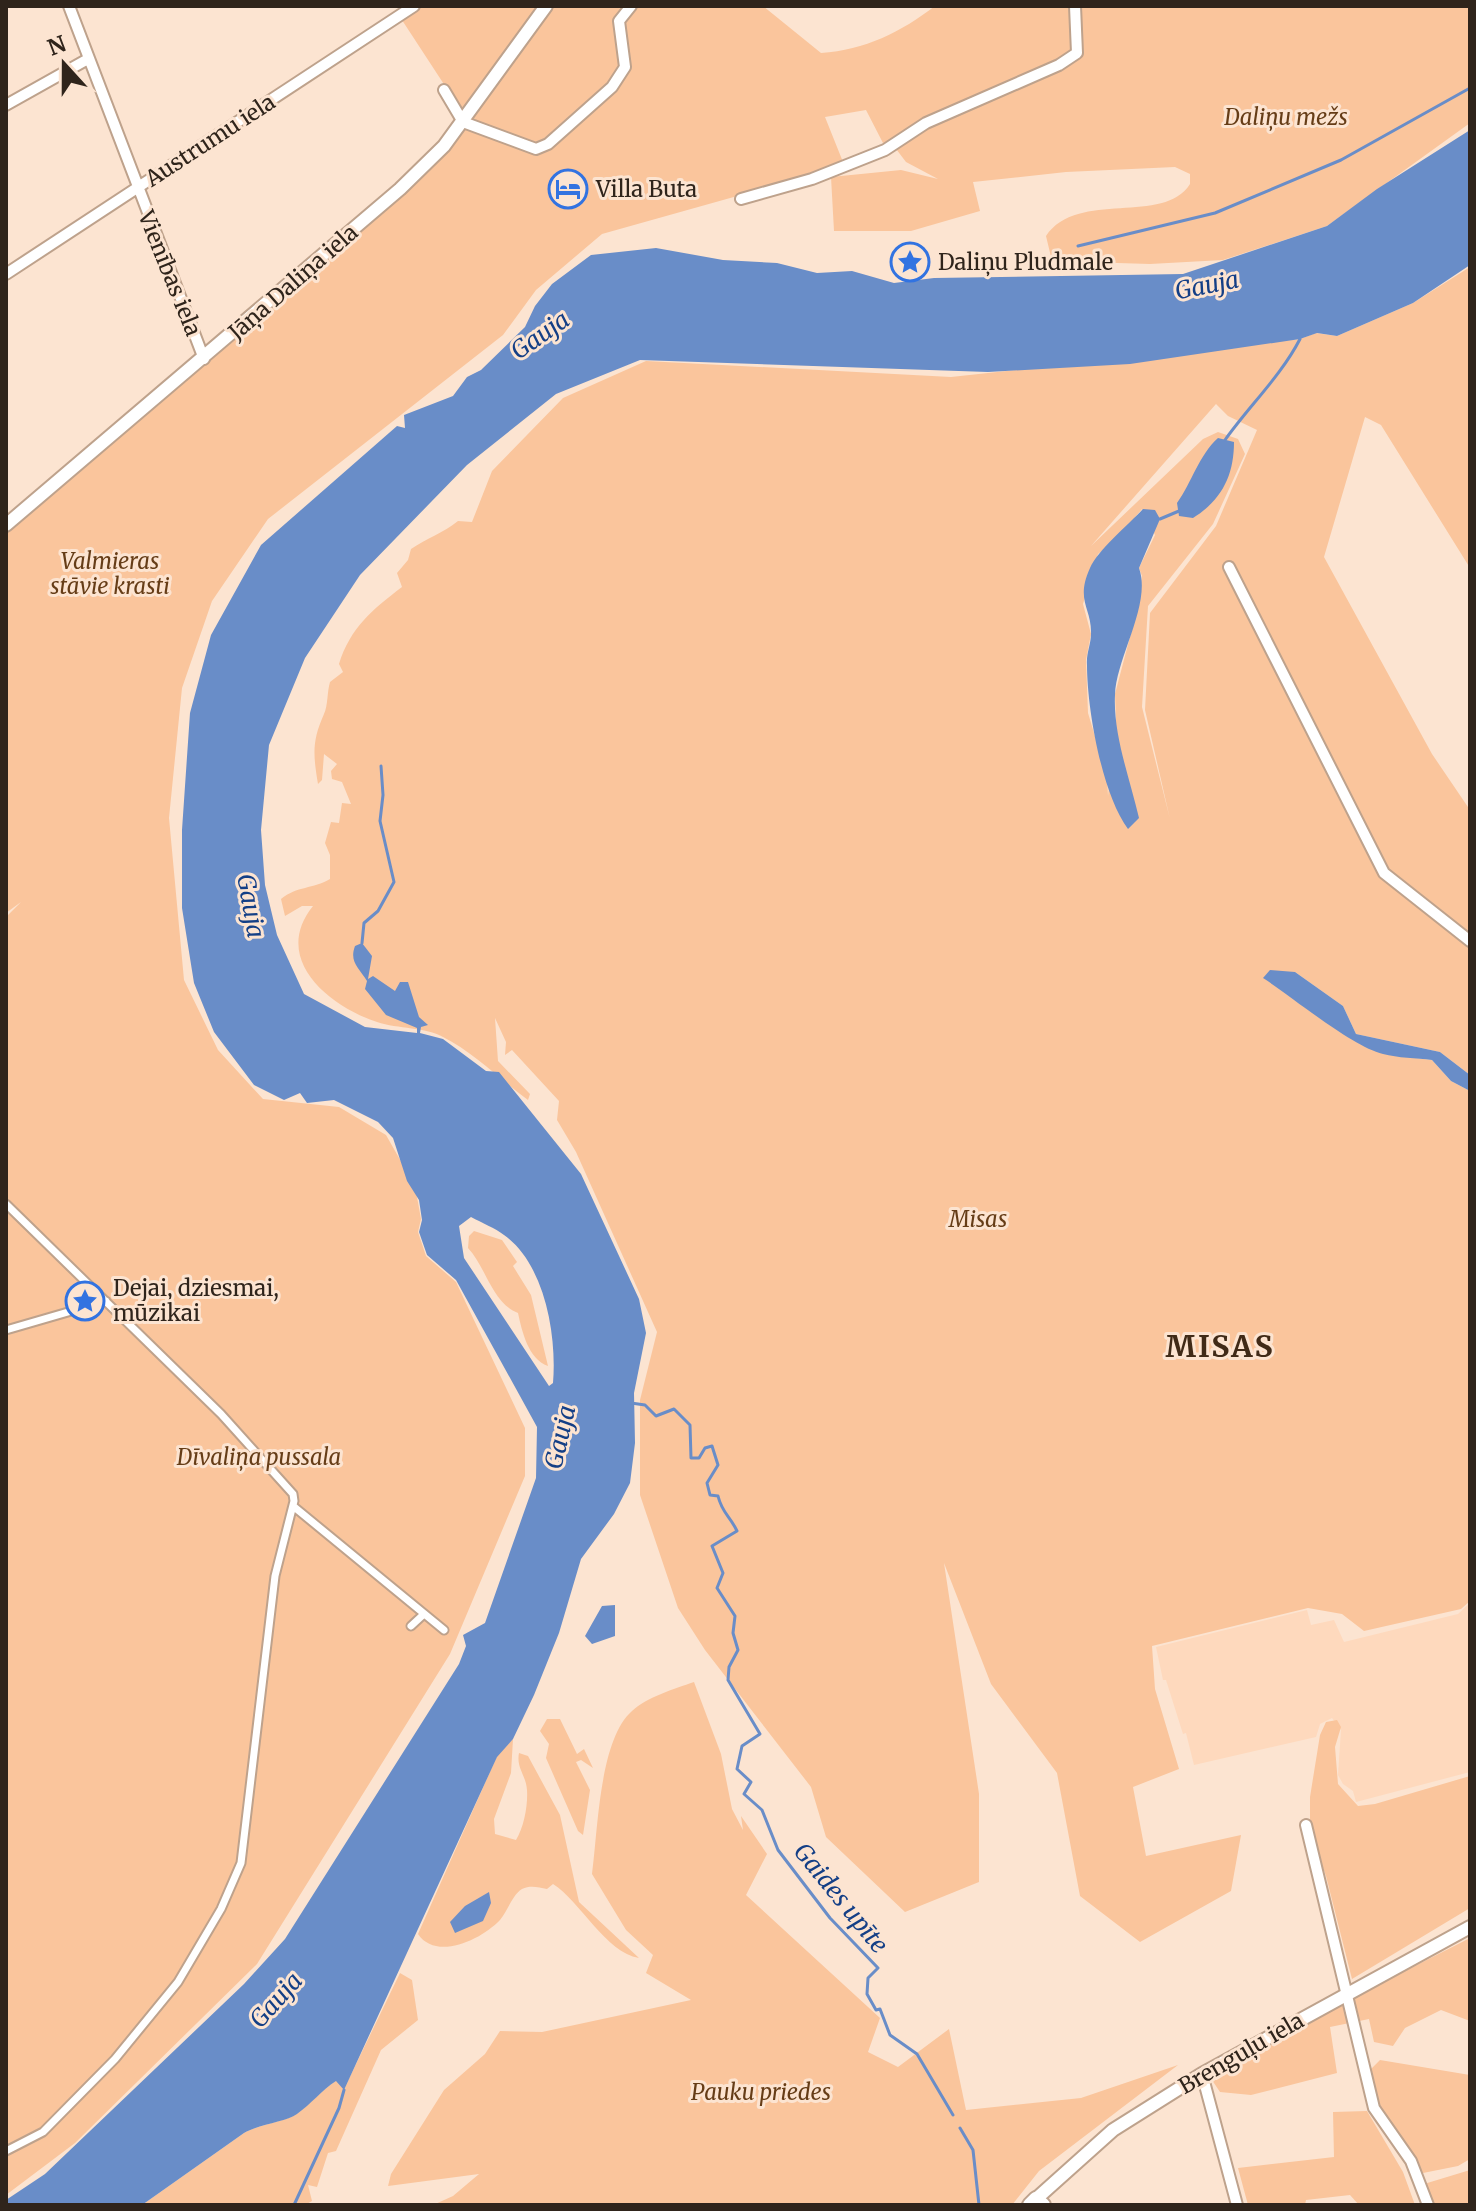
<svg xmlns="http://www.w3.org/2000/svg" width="1476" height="2211" viewBox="0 0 1476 2211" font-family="Merriweather,serif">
  <rect width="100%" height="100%" fill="#fce4d1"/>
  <path fill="#fed9bd" d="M1470,1603v169l-114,30 -3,-11 -10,-7 -5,-9 3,-45 -9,-12 -12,6 -4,13 -122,28 -8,-32 -3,1 -17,-54h-3l-7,-33 151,-37 4,15 23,-5 10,22 114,-28z"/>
  <path fill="#fac59c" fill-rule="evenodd" d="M414,6h349l58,47c44,-3 80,-21 114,-47h535v117l-143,103 -104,34 -73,4 -98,-3 -6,-25c32,-47 118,-10 144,-52v-10l-15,-7 -109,5 -93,10 7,29 -69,20h-77l-3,-54 70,-7 37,9 -32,-17 -16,-21 -7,2 -17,-33 -41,7 18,45 -35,14 -206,58 -66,56 -33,45 -235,184 -56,82 -30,87 -13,130 15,162 34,70 45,49 76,8 47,28 29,51 6,33 -3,13 8,24 30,26 69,146v48l-75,178 -193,310 -182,179 -69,52v-1278l15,-15 -15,11v-388l394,-336 66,-71 -66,-101z
    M1470,267v301l-89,-143 -16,-8 -41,140 108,197 38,56v265l-30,-23 -84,-18 -13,-28 -48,-34c49,67 52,78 137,88l19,21 19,10v510l-9,8 -97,22 -22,-17 -34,-6 -156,38 3,43 24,80 -46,18 13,69 95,-21 -10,56 -91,51 -60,-46 -23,-123 -66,-89 -47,-121 35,231v88l-74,30 -79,-75 -15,-50 -106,-137 -27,-42 -38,-113v-95l17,-68 -81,-180 -19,-32 2,-19 -47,-51 -7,5 1,-13 -11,-24 3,43 32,33 -2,6c-27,-20 -55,-48 -85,-63 -17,-10 -45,-8 -66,-15 -49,-16 -106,-64 -64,-116h-11l-17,10 -4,-17c16,-13 32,-10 49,-20v-24l-5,-12 6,-21 8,1 3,-20 9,1 -9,-22 -10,-3 -1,-8 6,-7 -13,-10 -2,26 -4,4c-5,-30 -6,-43 6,-70 4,-8 3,-22 6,-32l13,-10 -4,-8c11,-36 34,-55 63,-77l-5,-14 11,-13 3,-11c16,-11 32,-16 47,-28l14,1 20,-51 71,-73 83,-37 305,16 349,-38 16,-6 21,3 76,-33zM1216,404l12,12 29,14 -41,96 -66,87 -5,97 25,109 -28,-112 6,-101 65,-82 32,-70 -7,-15 -20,-7 -15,7 -112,107zM1142,509l13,26 -16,33 3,8 -5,34 -22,84 1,25 -8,77 -1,-20 -19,-63 -2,-53 5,-26 -8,-30 15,-50 18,-14z
    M474,1231l28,9 15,22 -4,4 18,29 17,71c-20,-7 -26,-35 -30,-53 -26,-10 -32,-46 -50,-65l1,-12z
    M694,1682l27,72 11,55 11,21 -2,-14 26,38 -21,41 134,123 -12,34 30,15 51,-38 17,81 115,-12 97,-33 -139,106 -27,34h-579l20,-9 26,-22 -91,12 3,-12 53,-84 41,-36 15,-23 42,1 149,-32 -45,-27 7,-18 -27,-25 -34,-56c6,-43 7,-134 40,-163 15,-14 42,-22 62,-29z
    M547,1719h13l17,35 7,-5 9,19 -12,-8 -5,2 14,28 -7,45 -5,-4 -32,-73 3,-14 -9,-13z
    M1337,1720l4,7 -6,20 3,37 20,22 17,-2 95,-28v132l-118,71 -26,-103 -16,-43v-36l10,-62 6,-13z
    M513,1739l-2,34 -17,46 1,15 21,6c8,-13 12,-35 11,-50 -1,-15 -11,-22 -8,-37l9,3 32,59 19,87 60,56c-33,-5 -59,-57 -86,-74l-6,5c-9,-2 -17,-4 -25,0 -10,6 -14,22 -22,31 -19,20 -64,41 -82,14l79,-178z
    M1470,1938v83l-29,-11 -36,18 -12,18 -19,-4 -5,-23 -39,8 7,46 -86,22 -31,-3 -8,-12 136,-80z
    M400,1973l12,7 6,40 -37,30 -45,101 -8,2 -11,34 -9,-2 4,16 -7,4h-163l102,-72c15,-9 42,-11 54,-20 13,-10 24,-23 39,-33l7,9z
    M1380,2060l90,15v84l-12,7 -40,8 -40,-63 -7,-42z
    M1367,2111l36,61 12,33h-56l-9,-10 -44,5 -1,5h-57l-10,-37 96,-11 -1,-45z
    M1470,2170v35h-39l-7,-21z"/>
  <path fill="#698dc8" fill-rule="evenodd" d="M1470,130v135l-57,38 -76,33 -20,-3 -17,6 -170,25 -142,8 -348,-12 -84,34 -89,71 -107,110 -55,83 -36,87 -8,85 4,55 12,50 27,59 61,33 52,6v-5l-31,-13 -21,-26 2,-8c-8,-13 -18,-19 -12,-35l7,-3 10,13 -4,23 5,-3 22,15 5,-9h8l11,35 9,8 -7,2 -1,6 23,6 43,32 13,1 82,102 58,125 7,34 -12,60 1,50 -5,40 -16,31 -33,45 -22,74 -25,62 -21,44 -16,18 -153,333 -8,-9c-14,9 -25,23 -39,33 -11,8 -38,10 -53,19l-102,72h-136v-5l39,-26 199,-190 41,-45 174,-275 7,-18 -3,-11 22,-12 51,-145 1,-51 -81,-147 -29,-25 -8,-23 3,-12 -3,-20 -12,-19 -14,-43 -15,-16 -44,-22 -27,3 -7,-10 -16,7 -30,-15 -40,-53 -20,-49 -12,-75v-78l8,-117 21,-78 50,-90 136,-119 8,2 -1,-13 49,-19 14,-19 14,-7 44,-43 10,-21 17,-22 39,-29 65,-7 67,12 54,3 40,10 35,-2 42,12 40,-5 249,-4 144,-48 50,-37zM471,1217c11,6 24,11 33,18 41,29 53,101 49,148l-4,3 -85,-128 -5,-32z
    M1218,438l16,4c0,33 -12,58 -41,76l-14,-2 -2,-13c15,-21 22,-48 41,-65z
    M1143,509l12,1 5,9 -21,49c13,36 -23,90 -24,127 -2,40 15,84 24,123l-11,11c-26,-35 -41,-120 -41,-164 -1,-11 4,-21 4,-31 1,-26 -16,-33 -1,-66 7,-17 39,-44 53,-59z
    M1270,970l25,2 48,34 13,28 84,18 30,23v16l-19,-10 -19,-21c-16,-2 -34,-2 -49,-6 -32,-8 -89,-56 -120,-76z
    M615,1605v31l-23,8 -7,-8 17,-30z
    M489,1892l2,11 -8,18 -28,12 -5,-11 15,-16z"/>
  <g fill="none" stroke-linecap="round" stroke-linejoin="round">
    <path stroke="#698dc8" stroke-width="3" d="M1078,246l137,-33 126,-53 129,-72
      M1225,440c24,-34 56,-64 75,-101
      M1160,519l19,-8
      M362,943l2,-20 14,-12 16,-29 -14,-61 3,-26 -2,-29
      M631,1403l14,2 11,11 18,-7 16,16 1,33h8l6,-10 7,-2 6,19 -11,18 3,12 8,1c4,17 12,20 19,35l-25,15 11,27 -6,15 18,28 -2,17 5,17 -9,17 -1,13 32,54 -18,12 -5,23 14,13 -7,12 18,16 16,40 52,68 48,50 -10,10 -1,16 9,16 4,-1 10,26 27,19 36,61
      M960,2128l13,22 6,55
      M294,2205l45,-97 5,-18"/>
    <defs>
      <path id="pedestrian" d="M6,1204l215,210 72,80 1,7 -19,75 -34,287 -20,46 -43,73 -63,77 -72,73 -37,19
        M73,1311l21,-21
        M6,1330l100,-29
        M293,1506l151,124
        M411,1626l13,-12"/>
      <path id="minor" d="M69,6l135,353
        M444,90l19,32 73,27 12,-5 64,-57 13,-20 -6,-46 12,-15
        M6,105l82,-46
        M741,199l71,-20 73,-29 41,-27 133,-58 18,-12 -2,-47
        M6,274l408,-268
        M1229,567l155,306 86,68
        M1306,1825l68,283 37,53 17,44
        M1202,2074l35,131"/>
      <path id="tertiary" d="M6,525l394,-336 44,-43 102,-140
        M1036,2199l77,-69 89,-56 268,-147"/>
      <path id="secondary" d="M1030,2205l6,-6 7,6"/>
    </defs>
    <use href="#pedestrian" stroke="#bea28c" stroke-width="11"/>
    <use href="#minor" stroke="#bea28c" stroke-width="14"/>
    <use href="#tertiary" stroke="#bea28c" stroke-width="16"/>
    <use href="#secondary" stroke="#bea28c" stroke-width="18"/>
    <use href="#pedestrian" stroke="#fff" stroke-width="7"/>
    <use href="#minor" stroke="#fff" stroke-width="10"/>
    <use href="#tertiary" stroke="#fff" stroke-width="12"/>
    <use href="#secondary" stroke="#fff" stroke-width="14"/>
  </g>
  <defs>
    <symbol id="hotel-ring" viewBox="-11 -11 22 22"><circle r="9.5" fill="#fce4d1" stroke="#3273e1" stroke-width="1.5"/><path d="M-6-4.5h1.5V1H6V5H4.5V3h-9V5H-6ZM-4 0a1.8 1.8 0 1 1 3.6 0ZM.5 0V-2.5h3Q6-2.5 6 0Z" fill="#3273e1"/></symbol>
    <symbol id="sight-ring" viewBox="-11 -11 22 22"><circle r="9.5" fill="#fce4d1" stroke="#3273e1" stroke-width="1.5"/><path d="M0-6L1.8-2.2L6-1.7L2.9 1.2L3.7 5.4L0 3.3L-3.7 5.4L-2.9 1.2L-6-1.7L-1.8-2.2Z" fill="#3273e1"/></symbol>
  </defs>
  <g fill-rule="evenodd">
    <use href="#hotel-ring" x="546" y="167" width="44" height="44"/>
    <use href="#sight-ring" x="888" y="240" width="44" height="44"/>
    <use href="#sight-ring" x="63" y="1279" width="44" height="44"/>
  </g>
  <g text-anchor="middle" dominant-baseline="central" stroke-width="6" stroke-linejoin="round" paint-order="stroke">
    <g font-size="22" font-style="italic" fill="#663d17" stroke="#fce4d1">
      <text x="1286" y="117">Daliņu mežs</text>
      <text x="110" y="561">Valmieras<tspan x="110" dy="25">stāvie krasti</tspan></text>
      <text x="978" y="1219">Misas</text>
      <text x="259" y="1457">Dīvaliņa pussala</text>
      <text x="761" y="2092">Pauku priedes</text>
    </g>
    <g font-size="22" fill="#2f241b" stroke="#fce4d1">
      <text transform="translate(210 140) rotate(-33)">Austrumu iela</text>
      <text transform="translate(170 273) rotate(68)">Vienības iela</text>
      <text transform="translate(293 282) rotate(-41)">Jāņa Daliņa iela</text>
      <text transform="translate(1241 2053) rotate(-30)">Brenguļu iela</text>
    </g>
    <g font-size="22" fill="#2f241b" stroke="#fce4d1" text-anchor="start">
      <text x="596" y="189">Villa Buta</text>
      <text x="938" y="262">Daliņu Pludmale</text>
      <text x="113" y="1288">Dejai, dziesmai,<tspan x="113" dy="25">mūzikai</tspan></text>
    </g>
    <g font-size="24" font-style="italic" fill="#143f86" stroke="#fce4d1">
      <text transform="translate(1207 285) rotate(-11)">Gauja</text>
      <text transform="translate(540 335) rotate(-35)">Gauja</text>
      <text transform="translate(251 906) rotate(80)">Gauja</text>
      <text transform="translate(560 1437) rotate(-77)">Gauja</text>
      <text transform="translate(841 1898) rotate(51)">Gaides upīte</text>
      <text transform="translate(276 2000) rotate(-48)">Gauja</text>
    </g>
    <g font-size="30" font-weight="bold" letter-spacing="2" fill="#402a17" stroke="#fce4d1">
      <text x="1220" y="1346">MISAS</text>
    </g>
  </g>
  <rect width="1476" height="2211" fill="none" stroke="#2f241b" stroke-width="16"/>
  <g transform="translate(64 64) rotate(339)" stroke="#fce4d1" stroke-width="6" paint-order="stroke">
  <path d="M0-6L14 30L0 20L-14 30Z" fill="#2f241b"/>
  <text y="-12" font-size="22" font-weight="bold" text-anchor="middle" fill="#2f241b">N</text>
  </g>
</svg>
